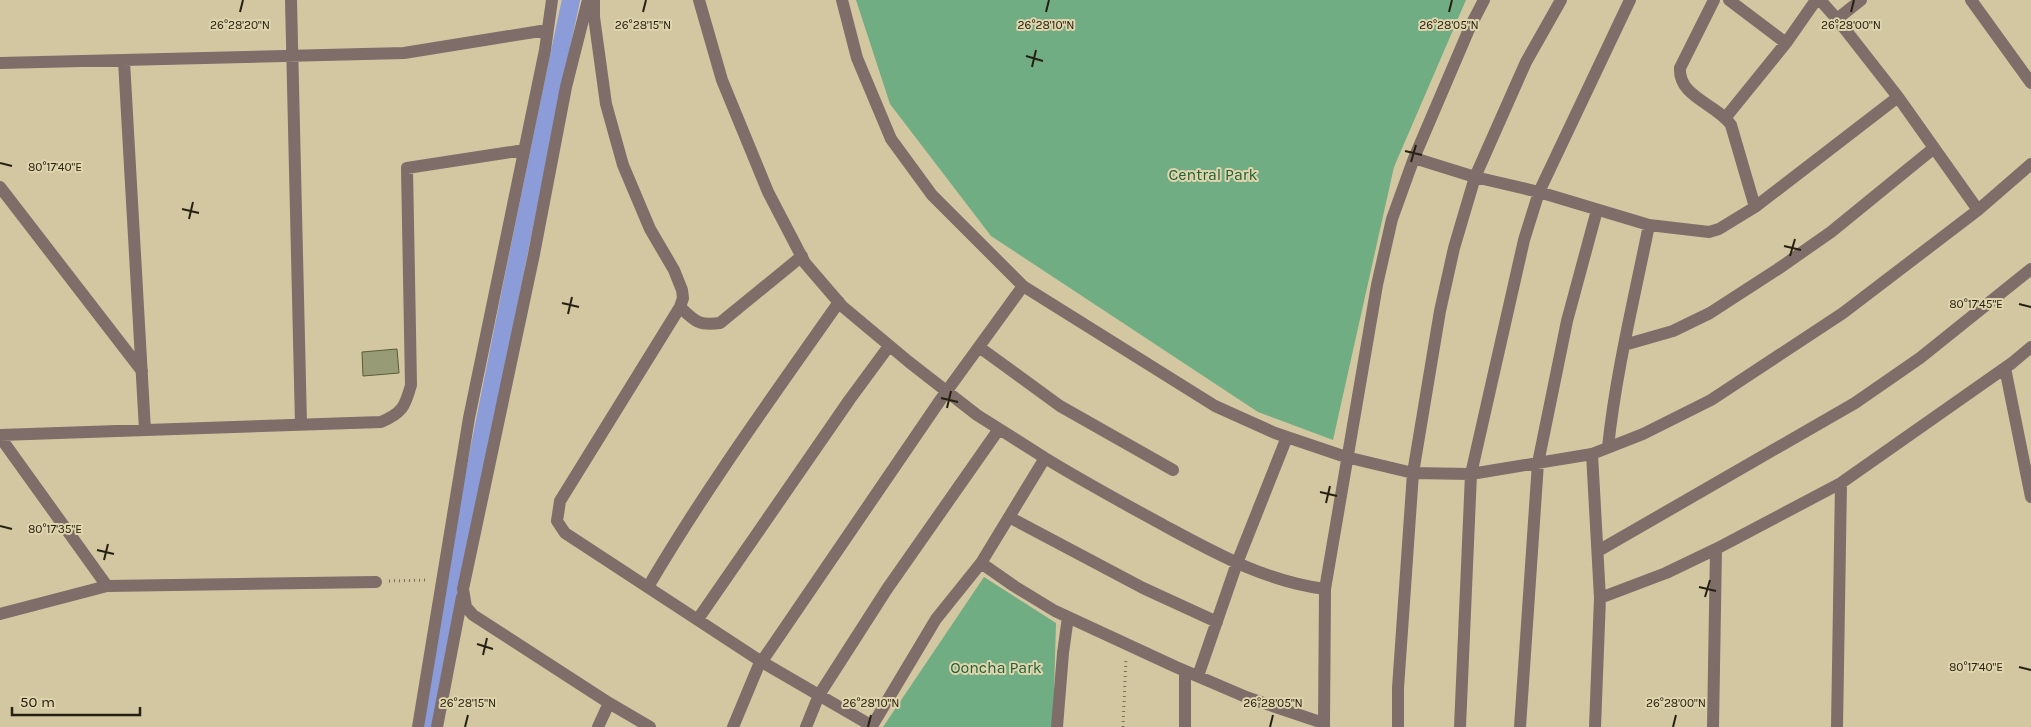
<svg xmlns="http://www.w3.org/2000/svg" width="2031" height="727" viewBox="0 0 2031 727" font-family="Karla,sans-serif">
  <rect width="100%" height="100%" fill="#d3c7a1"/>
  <path fill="#71ad82" d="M856,0h610l-72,167 -61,273 -75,-28 -267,-176 -101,-132z
    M984,577l72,46 -3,104h-170z"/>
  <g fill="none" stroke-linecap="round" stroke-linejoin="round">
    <path stroke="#8b9cd9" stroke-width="18" d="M424,727c49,-242 95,-485 147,-727"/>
  </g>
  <path fill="#989c76" stroke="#585b38" d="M397,349l2,24 -36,3 -1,-24z"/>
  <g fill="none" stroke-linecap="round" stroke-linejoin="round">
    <path stroke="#776f55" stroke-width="3" stroke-dasharray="1 4" stroke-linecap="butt" d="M389,581l39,-1
      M1123,727l3,-69"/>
    <path stroke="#7f6d69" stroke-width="12" d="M291,0l10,424
      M588,0l-22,87 -32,167 -71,335 3,18 7,8 136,88
      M594,0v17l12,87 17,61 27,64 24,41 8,20 1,8 -3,9 -120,194 -3,20 8,12 197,129 110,64 64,-107 45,-56
      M699,0l23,80 46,112 37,71 37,43 67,56 68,53 68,43 -64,105 33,23 41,25 121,56 70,30 77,26
      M842,0l15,58 34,81 41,56 91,91 192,120 60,27 71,24 67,16 58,1 121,-20 51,-20 68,-34 132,-87 135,-103 53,-46
      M1714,0l-34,68c-2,29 37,36 51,57l24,82
      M1729,0l57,43
      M1820,0l17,19
      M1861,0l-24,19 61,78 80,113
      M1971,0l60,83
      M124,61l21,369
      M0,63l404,-10 143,-23
      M1726,117l60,-74 30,-43
      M1414,158l61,19 64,15 110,33 60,7 10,-3 36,-22 143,-110
      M0,187l142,184
      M680,307c15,14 18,19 40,16l82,-67
      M1624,345l49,-14 37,-18 68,-44 53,-37 103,-84
      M979,347l81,59 113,64
      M2005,368l26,129
      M0,435l381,-13c21,-9 24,-15 30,-37l-4,-217 117,-18
      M0,437l107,149
      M1608,447c8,-75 26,-148 41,-222
      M1592,454l8,144
      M1045,458c39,24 80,46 120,68 52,28 100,55 160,63
      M1009,517l134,71 74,34
      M1598,551l257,-148 65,-45 111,-89
      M648,587c58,-99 125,-191 191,-285
      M0,614l107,-28 269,-4
      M698,619l152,-220 39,-53
      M1185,671v56
      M1198,676l39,-113 50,-126
      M418,727l51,-309 76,-368 7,-50
      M437,727l25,-130
      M598,727l11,-24 41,24
      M733,727l25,-60 183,-268 82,-113
      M806,727l13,-32 68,-106 112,-160
      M1057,727l6,-74 5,-36
      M1324,727l1,-138 52,-304 15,-66 22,-61 56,-131 14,-27
      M1398,727v-39l15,-215 27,-162 14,-63 21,-71 51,-115 35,-62
      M1460,727l11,-253 53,-234 15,-48 91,-192
      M1520,727l18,-264 29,-142 30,-111
      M1595,727l5,-129 66,-25 50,-24 125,-66 171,-120 19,-16
      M1713,727l3,-178
      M1837,727l4,-244"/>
  </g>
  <path fill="none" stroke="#252112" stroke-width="2" d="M240,12l3,-12M643,12l3,-12M1046,12l3,-12M1449,12l3,-12M1851,12l3,-12M1026,56l17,5M1032,67l4,-17M1405,151l17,4M1411,162l5,-17M0,163l12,3M182,209l17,4M189,219l4,-17M1784,246l17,4M1790,256l5,-17M562,303l17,4M2019,304l12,3M568,314l4,-17M941,398l17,4M947,408l4,-17M1320,492l17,4M1326,503l4,-17M0,526l12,3M97,550l17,4M104,560l4,-16M1699,587l17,4M1705,597l5,-17M477,644l16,5M483,655l4,-17M2019,667l12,3M465,727l3,-12M868,727l3,-12M1270,727l3,-12M1673,727l3,-12"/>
  <g text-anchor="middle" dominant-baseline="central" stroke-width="4" stroke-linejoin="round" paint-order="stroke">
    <g font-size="16" fill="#1d6237" stroke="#e0d4ad">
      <text x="1213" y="174">Central Park</text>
      <text x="996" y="667">Ooncha Park</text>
    </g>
  </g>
  <g font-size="12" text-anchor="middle" fill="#252112" stroke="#e0d4ad" stroke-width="4" stroke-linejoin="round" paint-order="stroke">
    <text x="240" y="29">26°28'20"N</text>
    <text x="643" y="29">26°28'15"N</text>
    <text x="1046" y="29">26°28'10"N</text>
    <text x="1449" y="29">26°28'05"N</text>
    <text x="1851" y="29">26°28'00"N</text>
    <text x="55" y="171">80°17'40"E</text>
    <text x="1976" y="308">80°17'45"E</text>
    <text x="55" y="533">80°17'35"E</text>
    <text x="1976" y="671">80°17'40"E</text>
    <text x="468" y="707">26°28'15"N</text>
    <text x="871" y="707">26°28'10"N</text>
    <text x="1273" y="707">26°28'05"N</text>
    <text x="1676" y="707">26°28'00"N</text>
  </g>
  <path d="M12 707v8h128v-8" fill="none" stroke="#252112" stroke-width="2.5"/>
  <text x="20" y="707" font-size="15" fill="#252112" stroke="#e0d4ad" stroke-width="4" paint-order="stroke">50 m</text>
</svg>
